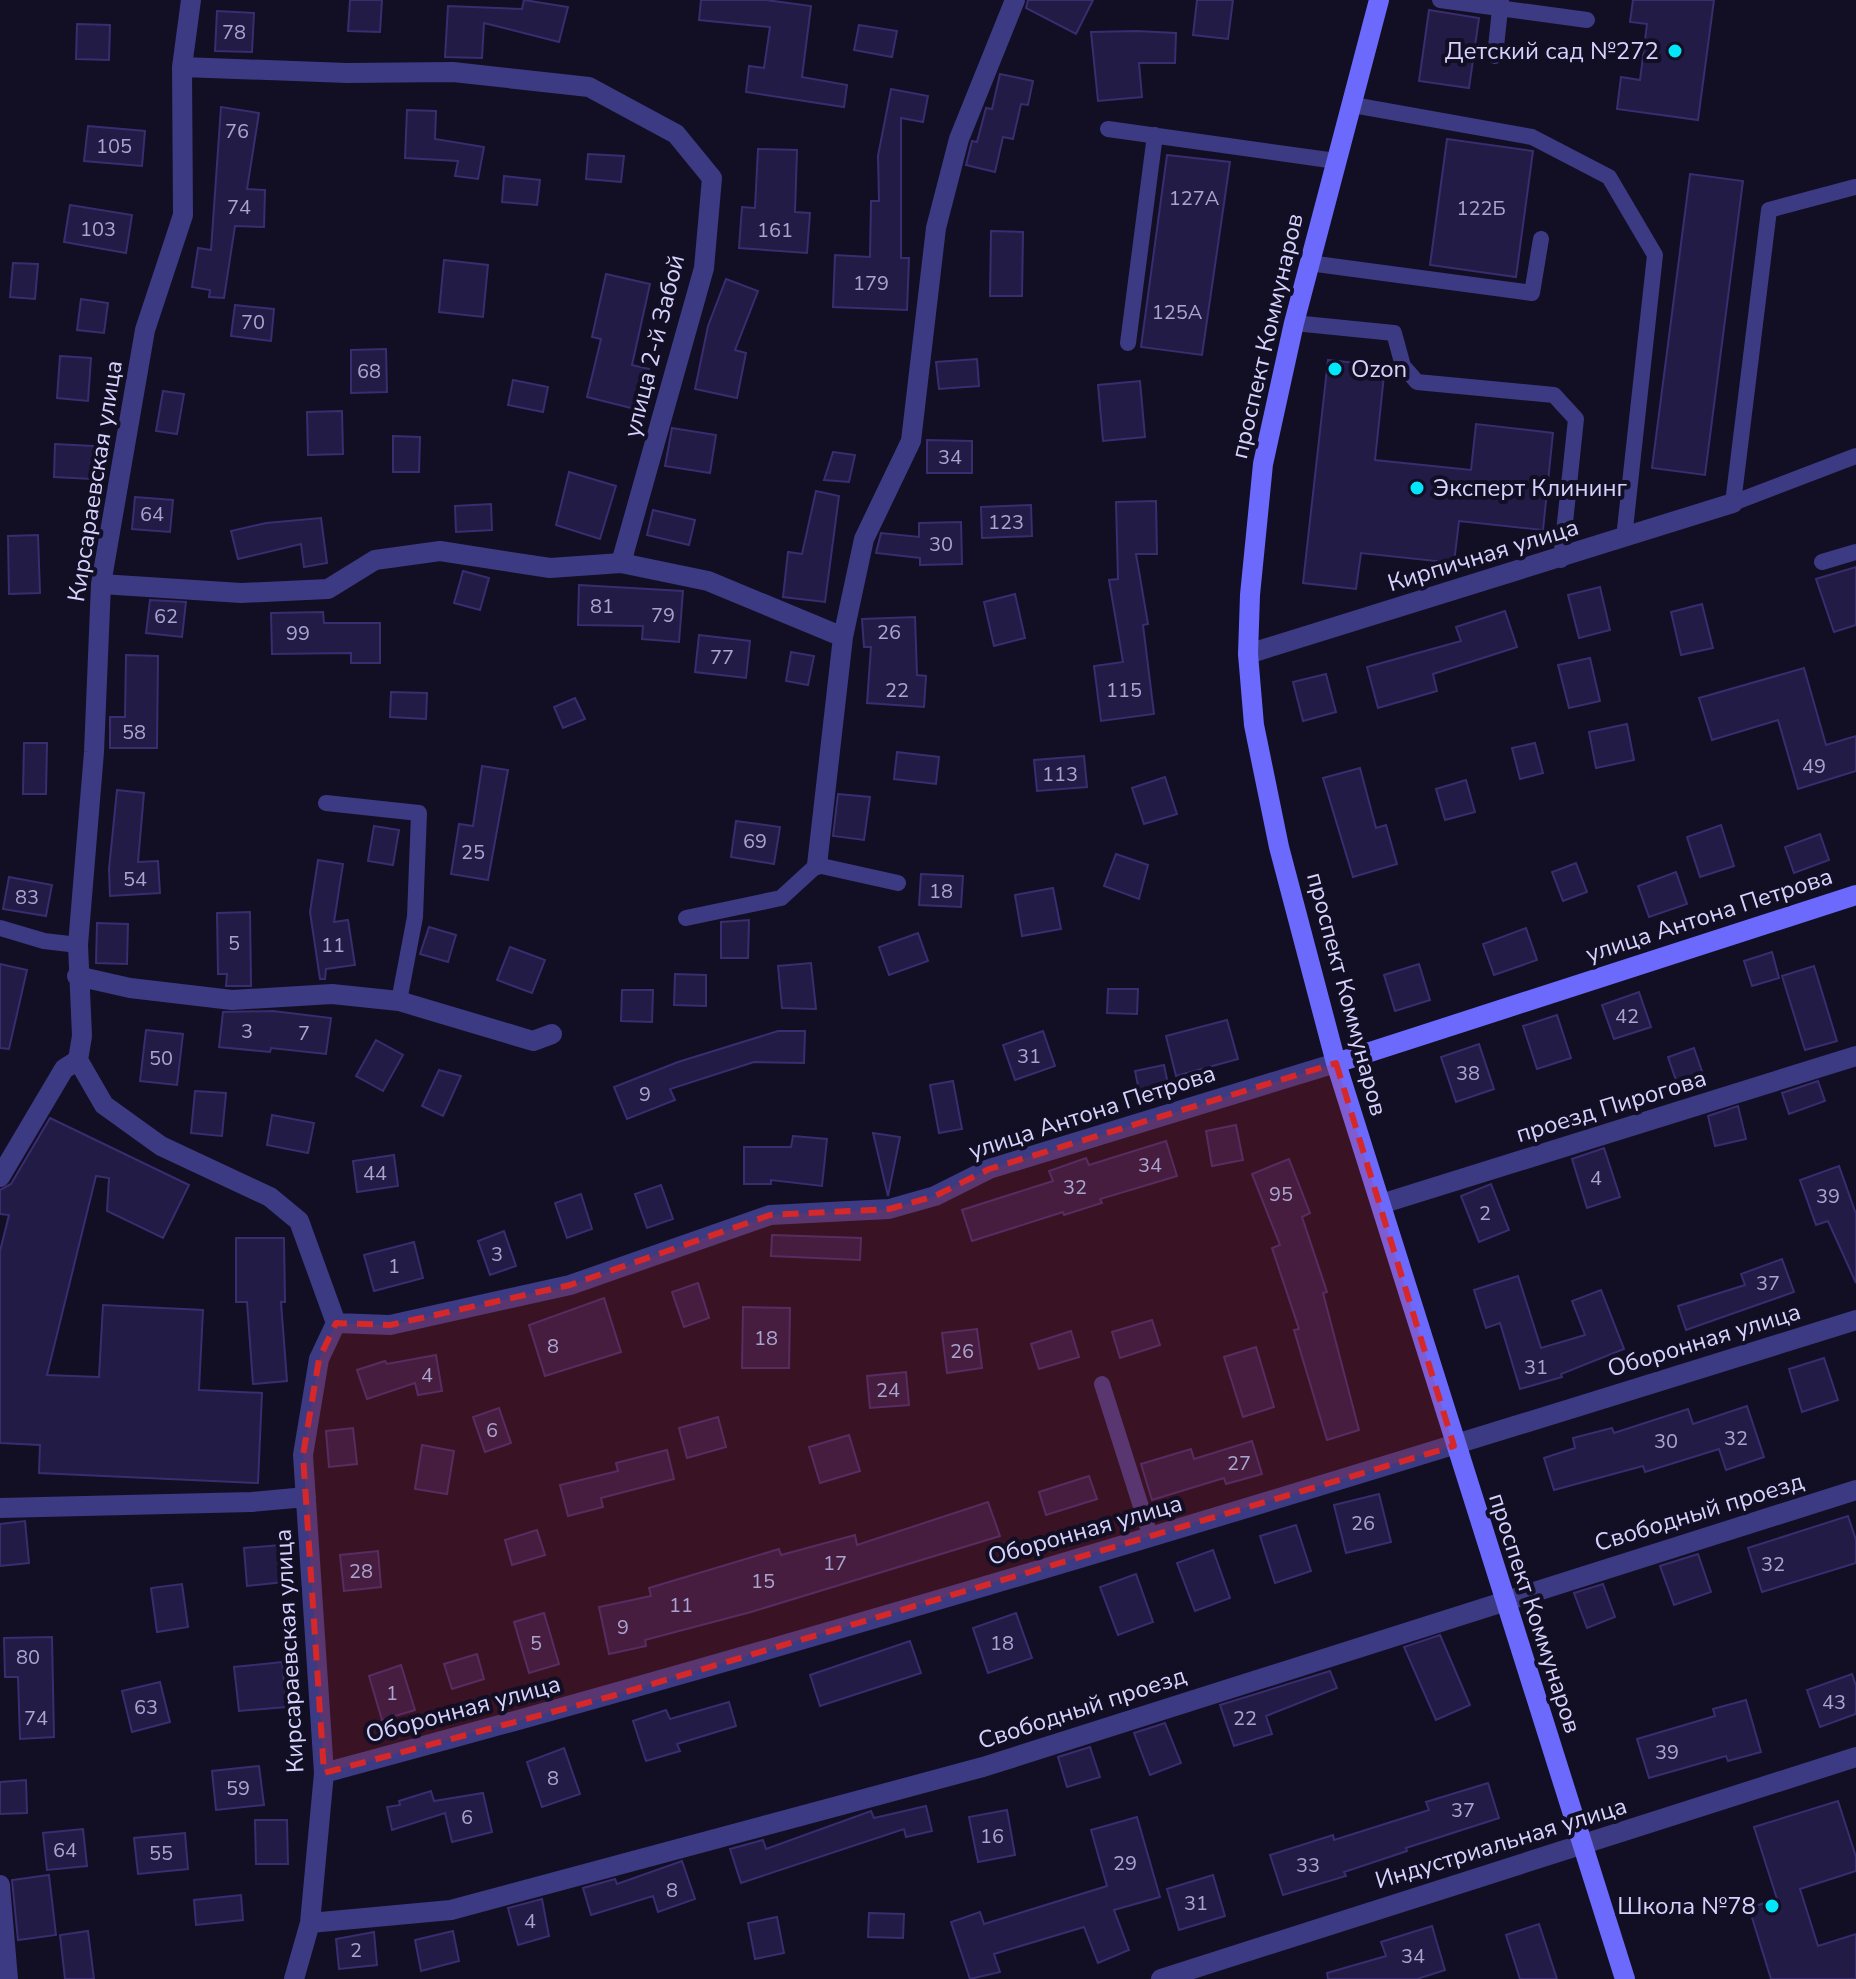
<svg xmlns="http://www.w3.org/2000/svg" width="1856" height="1979" viewBox="0 0 1856 1979" font-family="'Nunito Sans',sans-serif">
  <rect width="100%" height="100%" fill="#120e24"/>
  <path fill="#221b45" stroke="#392d70" stroke-width="2" d="M350,0h32l-2,32 -32,-1z
    M524,0l44,7 -9,35 -75,-19 -2,35 -37,-1 3,-51 74,3z
    M701,0h65l45,6 -9,71 45,8 -3,22 -98,-15 3,-26 15,2 6,-41 -71,-7z
    M1028,0h65l-17,34 -50,-26z
    M1197,0h36l-5,39 -35,-4z
    M1633,0h81l-16,120 -81,-11 4,-32 19,3 7,-56 -17,-2z
    M1429,10l50,8 -10,70 -50,-7z
    M217,11l37,2 -2,39 -37,-1z
    M77,24l33,1 -1,35 -33,-1z
    M859,25l38,6 -5,26 -38,-7z
    M1136,31l40,2 -1,30h-36l3,34 -44,4 -7,-69z
    M1000,74l33,7 -5,24 -7,-1 -8,35 -10,-2 -8,35 -29,-7 6,-24 5,1 9,-34 6,1z
    M891,89l37,7 -5,26 -22,-4v140h8l-2,52 -74,-3 2,-52 35,2 1,-56h8l-1,-45z
    M221,107l38,6 -12,76 18,1 -1,37 -29,-1 -11,72 -15,-1 1,-7 -18,-3 6,-39 13,2z
    M407,110l29,1 -1,28 49,8 -6,32 -23,-3 3,-15 -53,-3z
    M88,126l57,5 -3,35 -58,-5z
    M1447,139l86,12 -17,126 -86,-12z
    M758,149l39,1 -2,62 15,1 -3,40 -68,-5 3,-41 13,1z
    M588,154l36,2 -3,26 -35,-3z
    M1167,155l63,7 -28,193 -61,-8z
    M1690,174l53,7 -38,294 -53,-7z
    M504,176l36,4 -3,25 -35,-3z
    M70,205l62,10 -6,38 -62,-11z
    M991,231l32,1 -1,64h-32z
    M444,260l44,5 -5,52 -44,-5z
    M13,263l25,1 -3,35 -25,-2z
    M606,274l44,10 -18,81 17,4 -10,41 -52,-13 14,-58 -9,-2z
    M726,279l32,12 -23,59 11,3 -9,45 -42,-9 13,-63z
    M81,299l27,4 -4,30 -27,-3z
    M235,305l39,4 -3,32 -40,-5z
    M386,349l1,43 -36,1v-43z
    M60,356l31,2 -3,43 -31,-3z
    M977,359l2,27 -40,3 -3,-27z
    M1328,360l57,6 -10,94 96,10 5,-46 77,9 -10,97 -84,-9 -5,42 -93,-10 -5,36 -53,-6z
    M513,380l35,7 -5,25 -35,-7z
    M1140,381l5,56 -42,4 -5,-56z
    M163,391l21,3 -7,40 -21,-3z
    M342,411l1,43 -35,1 -1,-43z
    M672,428l44,7 -6,38 -45,-7z
    M393,436l27,1 -1,35h-26z
    M927,440l45,1v32h-45z
    M55,444l38,2 -1,33 -38,-2z
    M833,452l22,3 -6,27 -25,-2z
    M569,472l47,14 -16,53 -44,-14z
    M816,491l23,5 -14,106 -42,-5 5,-45 14,2z
    M135,497l38,3 -3,32 -38,-3z
    M1156,501l1,53h-21l12,70 -5,1 11,89 -53,7 -7,-55 29,-4 -14,-82 9,-1 -2,-77z
    M491,504l1,26 -36,2 -1,-26z
    M1031,505l1,31 -50,2 -1,-31z
    M653,510l42,10 -6,25 -42,-10z
    M321,518l6,45 -23,4 -3,-23 -63,15 -7,-28 35,-8z
    M961,522l1,42 -42,1v-7l-44,-5 5,-20 38,4v-14z
    M38,535l2,58 -31,1 -1,-58z
    M1856,567v58l-22,7 -18,-53z
    M463,571l26,7 -9,32 -26,-7z
    M579,585l104,6 -4,51 -37,-3 1,-13 -65,-1z
    M1600,587l10,43 -31,8 -11,-43z
    M1015,594l10,44 -31,8 -10,-44z
    M150,600l36,2 -4,35 -36,-4z
    M1702,604l11,44 -32,7 -10,-43z
    M1505,611l12,36 -84,27 4,17 -59,17 -11,-41 94,-26 -5,-14z
    M323,612l1,11h56v40h-29v-10l-79,1 -1,-41z
    M915,617l2,58 9,1 -2,31 -57,-4 4,-56h-7l-2,-28z
    M699,635l51,6 -4,37 -51,-6z
    M791,652l23,4 -6,29 -22,-4z
    M126,655l32,1 -1,92h-47v-31h15z
    M1590,658l10,43 -31,7 -11,-43z
    M1804,668l22,77 30,-9v35l-58,18 -20,-69 -66,20 -13,-42z
    M1326,674l10,38 -33,9 -10,-39z
    M391,692l36,1 -1,26 -36,-2z
    M575,698l10,21 -22,9 -9,-21z
    M1627,724l7,36 -38,8 -7,-36z
    M24,743h23l-1,51h-23z
    M1535,743l8,30 -23,6 -8,-31z
    M897,752l42,5 -3,27 -42,-5z
    M1084,756l3,31 -50,4 -3,-31z
    M482,766l26,4 -20,110 -37,-6 8,-50 14,2z
    M1360,768l16,60 10,-3 11,39 -44,13 -30,-99z
    M1165,777l12,37 -33,10 -12,-36z
    M1466,780l9,32 -30,8 -9,-31z
    M117,790l27,3 -6,69 20,-1 2,32 -50,3 -1,-27z
    M838,794l32,3 -6,43 -31,-4z
    M736,821l44,6 -6,37 -43,-7z
    M1721,825l13,41 -34,11 -13,-40z
    M374,826l25,4 -6,35 -25,-4z
    M1820,834l9,26 -35,13 -9,-26z
    M1116,854l32,11 -9,34 -35,-13z
    M318,860l25,4 -9,58 14,-2 7,45 -29,4 -1,10h-5l-10,-67z
    M1576,863l11,29 -24,9 -11,-29z
    M1676,872l11,32 -38,13 -11,-31z
    M921,874l42,2 -2,31 -42,-2z
    M9,877l43,8 -6,31 -43,-7z
    M1053,888l8,41 -39,7 -7,-41z
    M250,912l1,74h-25l1,-12h-9l-1,-61z
    M749,920l-1,38h-27v-36z
    M97,923l31,1 -1,40 -31,-1z
    M429,927l27,8 -8,27 -28,-8z
    M1526,928l11,32 -43,15 -11,-31z
    M918,933l10,28 -39,14 -10,-28z
    M510,947l35,13 -13,33 -35,-13z
    M1772,952l7,26 -27,8 -8,-25z
    M811,963l5,46 -34,-1 -4,-42z
    M0,964l27,6 -18,79 -9,-1z
    M1419,964l11,36 -35,11 -11,-36z
    M1814,966l23,75 -32,9 -23,-74z
    M675,974l31,1v31l-32,-1z
    M1108,989h30l-1,25 -30,-1z
    M622,990h31l-1,32 -31,-1z
    M1639,992l12,35 -37,12 -12,-34z
    M273,1011l58,7 -5,36 -55,-6 -1,4 -51,-5 4,-35z
    M1557,1015l14,43 -34,11 -14,-43z
    M1227,1020l11,39 -62,17 -10,-40z
    M146,1030l37,4 -6,51 -37,-4z
    M778,1031h27l-1,32 -50,-1 -84,27 5,11 -48,19 -13,-32 64,-25z
    M1043,1031l12,35 -40,14 -12,-35z
    M376,1040l27,15 -20,36 -27,-15z
    M1479,1044l15,45 -38,13 -15,-45z
    M1694,1048l12,35 -26,9 -12,-35z
    M1164,1065l5,24 -29,6 -5,-24z
    M439,1070l22,6 -18,40 -21,-10z
    M953,1081l9,48 -23,4 -9,-48z
    M1818,1081l7,20 -36,13 -7,-21z
    M195,1091l31,2 -4,43 -31,-3z
    M1738,1106l8,33 -31,7 -7,-30z
    M272,1115l42,8 -6,30 -41,-8z
    M50,1118l139,67 -26,53 -56,-27 2,-33 -13,-2 -49,199 52,2 4,-72 100,5 -4,80 63,3 -4,90 -219,-10 1,-28 -40,-2v-192l9,-36 -9,-1v-24l11,-6z
    M1236,1125l7,35 -31,6 -6,-35z
    M873,1133l27,4 -12,59z
    M793,1136l34,3 -5,47 -51,-6v4h-27v-37h47z
    M1166,1141l11,35 -77,23 2,4 -38,12 -1,-3 -91,29 -10,-31 91,-29 -4,-10 37,-13 3,7z
    M1604,1148l16,49 -33,11 -15,-49z
    M394,1155l4,31 -41,6 -4,-31z
    M1289,1159l21,54 -8,4 25,75 -4,1 36,137 -32,10 -33,-110 5,-1 -27,-81 8,-3 -28,-71z
    M1839,1166l17,48v69l-28,-62 -12,4 -16,-45z
    M1491,1184l18,46 -30,12 -18,-46z
    M661,1185l12,34 -26,9 -12,-34z
    M581,1194l11,35 -25,9 -12,-35z
    M504,1231l12,35 -26,9 -12,-34z
    M772,1235l89,3 -1,22 -89,-4z
    M236,1238h48l1,64h-4l6,79 -34,3 -6,-82h-11z
    M414,1242l9,36 -49,13 -10,-36z
    M1782,1259l12,33 -108,38 -8,-24 67,-21 -4,-11z
    M1518,1276l23,72 44,-13 -13,-34 29,-11 23,59 -63,25 1,3 -42,12 -20,-66 -14,5 -12,-38z
    M698,1283l11,35 -25,9 -12,-35z
    M604,1298l17,54 -76,24 -16,-51z
    M743,1307l47,1 -1,60h-47z
    M1152,1320l8,25 -40,13 -8,-26z
    M977,1329l5,39 -35,5 -5,-40z
    M1071,1331l8,26 -40,12 -8,-25z
    M1256,1347l18,60 -31,10 -19,-60z
    M436,1355l6,36 -24,4 -3,-12 -48,16 -10,-29 28,-9 2,3z
    M1824,1358l14,42 -36,12 -13,-43z
    M906,1372l3,33 -39,3 -3,-32z
    M1747,1406l17,51 -38,13 -7,-21 -74,23 -2,-6 -89,24 -10,-32 31,-10 -2,-10 39,-10 2,5 74,-24 5,15z
    M499,1408l12,35 -26,9 -12,-35z
    M718,1417l8,30 -39,11 -8,-30z
    M353,1428l4,36 -28,3 -3,-36z
    M849,1435l11,36 -40,12 -11,-36z
    M1252,1441l10,33 -36,10 -2,-6 -72,22 -11,-36 50,-15 3,10z
    M422,1445l32,6 -7,43 -32,-5z
    M667,1450l7,29 -73,19 2,9 -35,9 -8,-31 58,-14 -2,-8z
    M1089,1476l8,23 -51,16 -7,-23z
    M1379,1494l12,48 -45,11 -12,-48z
    M988,1502l12,34 -249,76 -106,28 1,6 -37,8 -10,-47 52,-11 -2,-8 130,-39 2,6 74,-20 2,10z
    M1848,1516l8,24v23l-94,29 -14,-44z
    M25,1521l4,42 -29,3v-42z
    M1296,1525l15,46 -36,12 -15,-47z
    M537,1530l8,25 -33,10 -7,-25z
    M280,1545l4,37 -37,4 -3,-38z
    M1213,1550l17,48 -35,13 -18,-48z
    M378,1551l3,36 -37,4 -4,-36z
    M1698,1554l13,38 -37,13 -14,-39z
    M1136,1574l17,48 -35,13 -18,-48z
    M182,1584l6,43 -31,5 -6,-44z
    M1603,1584l12,33 -28,11 -13,-35z
    M544,1613l15,51 -30,9 -15,-51z
    M1016,1613l16,45 -44,15 -15,-45z
    M1440,1635l30,70 -34,15 -32,-73z
    M52,1637l2,100 -34,2 -2,-62h-13l-1,-39z
    M910,1641l11,32 -101,33 -10,-31z
    M477,1654l7,25 -32,10 -8,-25z
    M282,1662l5,45 -48,4 -5,-44z
    M401,1665l14,45 -33,10 -13,-44z
    M1330,1671l7,17 -71,28 6,18 -38,12 -14,-41z
    M1852,1674l4,12v28l-36,13 -13,-37z
    M160,1682l10,40 -38,10 -10,-41z
    M1746,1700l15,52 -33,9 -2,-5 -77,22 -12,-39 78,-23 -2,-7z
    M729,1702l7,24 -59,18 3,7 -34,10 -13,-40 33,-11 4,9z
    M1165,1723l16,40 -31,12 -16,-42z
    M1090,1747l10,30 -33,10 -9,-30z
    M564,1748l16,46 -38,13 -15,-45z
    M259,1766l5,39 -48,5 -4,-39z
    M26,1780l1,33 -27,1v-32z
    M1488,1783l11,35 -93,30 1,3 -63,21 2,4 -63,19 -13,-40 63,-20 1,5 95,-30 -3,-8z
    M431,1791l3,10 49,-8 9,39 -40,10 -7,-29 -53,17 -5,-23 13,-2 -1,-4z
    M1838,1801l18,56v14l-56,18 18,57 38,-12v45h-85l-22,-71 28,-9 -23,-72z
    M926,1806l6,25 -26,6 -2,-8 -163,54 -11,-34 33,-9 3,9 105,-38 3,7z
    M1007,1810l8,45 -37,7 -9,-45z
    M1137,1817l23,80 -46,13 15,40 -31,13 -14,-36 -90,27 6,18 -30,7 -19,-57 29,-10 4,12 123,-38 -16,-56z
    M255,1820h32l1,44h-32z
    M83,1829l4,37 -40,4 -4,-37z
    M185,1833l3,36 -50,5 -4,-36z
    M682,1861l13,38 -37,13 -5,-16 -62,19 -8,-27 32,-9 2,5z
    M49,1875l7,60 -38,5 -6,-60z
    M1213,1875l12,41 -46,14 -12,-41z
    M241,1895l2,25 -47,5 -2,-25z
    M542,1899l7,37 -31,9 -10,-37z
    M869,1913l35,1 -1,24 -35,-1z
    M777,1917l7,36 -29,6 -7,-36z
    M1539,1924l18,55h-37l-14,-44z
    M1432,1926l13,44 -28,9h-89l-1,-6 59,-17 -5,-14z
    M88,1931l6,48h-29l-5,-44z
    M453,1931l6,30 -38,10 -6,-31z
    M374,1932l3,33 -38,4 -3,-30z"/>
  <g fill="none" stroke-linecap="round" stroke-linejoin="round">
    <path stroke="#3b3a82" stroke-width="16" d="M1440,0l147,20
      M1495,56l6,-56
      M1353,105l179,32 77,40 46,78 -31,283
      M1108,129l228,32
      M1855,187l-86,23 -36,293 123,-47
      M1309,263l223,30 9,-54
      M1294,323l100,10 9,33 14,16 137,13 22,24 -15,141
      M1128,343l27,-208
      M1822,562l34,-10
      M326,803l93,10 -4,104 -16,84
      M686,918l95,-20 36,-33 81,18
      M0,928l44,13 34,4
      M1102,1384l49,154"/>
    <path stroke="#3b3a82" stroke-width="20" d="M182,67l165,6 106,-1 136,15 87,47 36,44 -8,90 -83,295 87,18 135,56
      M101,584l140,9 87,-4 47,-29 65,-9 110,17 71,-5
      M1248,654l485,-151
      M817,865l26,-228 21,-98 47,-98 25,-213 23,-89 56,-139
      M77,976l53,12 102,12 100,-6 67,7 134,40 19,-7
      M78,1060l4,-24 -4,-91 16,-193 7,-168 44,-254 38,-115 -1,-148 9,-67
      M0,1177l64,-108 14,-9 26,45 57,41 109,51 29,24 37,102
      M1381,1204l475,-148
      M336,1323l54,2 180,-40 200,-70 119,-6 46,-13 54,-27 347,-106
      M0,1508l252,-6 54,-5
      M324,1773c514,-138 1024,-294 1532,-453
      M0,1885l8,94
      M310,1923l141,-13 532,-143 873,-277
      M294,1979l16,-56 14,-150 -21,-318 16,-96 17,-36
      M1161,1979l695,-222"/>
    <path stroke="#6b6afd" stroke-width="20" d="M1379,0l-85,323 -31,141 -13,131 -2,59 6,71 25,122 57,216 289,916
      M1336,1063l520,-168"/>
  </g>
  <path fill="#d62828" fill-opacity="0.2" stroke="#d62828" stroke-width="6" stroke-dasharray="16 10" stroke-linejoin="round" d="M1336,1063l118,383 -842,250 -288,77 -21,-318 16,-96 17,-36 54,2 180,-40 200,-70 119,-6 46,-13 54,-27z"/>
  <g fill="#03e5f9" stroke="#120e24" stroke-width="3">
    <circle cx="1675" cy="51" r="8"/>
    <circle cx="1335" cy="369" r="8"/>
    <circle cx="1417" cy="488" r="8"/>
    <circle cx="1772" cy="1906" r="8"/>
  </g>
  <g text-anchor="middle" dominant-baseline="central" stroke-width="8" stroke-linejoin="round" paint-order="stroke">
    <g font-size="20" fill="#a9a4d0">
      <text x="234" y="32">78</text>
      <text x="237" y="131">76</text>
      <text x="114" y="146">105</text>
      <text x="1194" y="198">127А</text>
      <text x="239" y="207">74</text>
      <text x="1481" y="208">122Б</text>
      <text x="98" y="229">103</text>
      <text x="775" y="230">161</text>
      <text x="871" y="283">179</text>
      <text x="1177" y="312">125А</text>
      <text x="253" y="322">70</text>
      <text x="369" y="371">68</text>
      <text x="950" y="457">34</text>
      <text x="152" y="514">64</text>
      <text x="1006" y="522">123</text>
      <text x="941" y="544">30</text>
      <text x="602" y="606">81</text>
      <text x="663" y="615">79</text>
      <text x="166" y="616">62</text>
      <text x="889" y="632">26</text>
      <text x="298" y="633">99</text>
      <text x="722" y="657">77</text>
      <text x="897" y="690">22</text>
      <text x="1124" y="690">115</text>
      <text x="134" y="732">58</text>
      <text x="1814" y="766">49</text>
      <text x="1060" y="774">113</text>
      <text x="755" y="841">69</text>
      <text x="473" y="852">25</text>
      <text x="135" y="879">54</text>
      <text x="941" y="891">18</text>
      <text x="27" y="897">83</text>
      <text x="234" y="943">5</text>
      <text x="333" y="945">11</text>
      <text x="1627" y="1016">42</text>
      <text x="247" y="1031">3</text>
      <text x="304" y="1033">7</text>
      <text x="1029" y="1056">31</text>
      <text x="161" y="1058">50</text>
      <text x="1468" y="1073">38</text>
      <text x="645" y="1094">9</text>
      <text x="1150" y="1165">34</text>
      <text x="375" y="1173">44</text>
      <text x="1596" y="1178">4</text>
      <text x="1075" y="1187">32</text>
      <text x="1281" y="1194">95</text>
      <text x="1828" y="1196">39</text>
      <text x="1485" y="1213">2</text>
      <text x="497" y="1254">3</text>
      <text x="394" y="1266">1</text>
      <text x="1768" y="1283">37</text>
      <text x="766" y="1338">18</text>
      <text x="553" y="1346">8</text>
      <text x="962" y="1351">26</text>
      <text x="1536" y="1367">31</text>
      <text x="427" y="1375">4</text>
      <text x="888" y="1390">24</text>
      <text x="492" y="1430">6</text>
      <text x="1736" y="1438">32</text>
      <text x="1666" y="1441">30</text>
      <text x="1239" y="1463">27</text>
      <text x="1363" y="1523">26</text>
      <text x="835" y="1563">17</text>
      <text x="1773" y="1564">32</text>
      <text x="361" y="1571">28</text>
      <text x="763" y="1581">15</text>
      <text x="681" y="1605">11</text>
      <text x="623" y="1627">9</text>
      <text x="536" y="1643">5</text>
      <text x="1002" y="1643">18</text>
      <text x="28" y="1657">80</text>
      <text x="392" y="1693">1</text>
      <text x="1834" y="1702">43</text>
      <text x="146" y="1707">63</text>
      <text x="36" y="1718">74</text>
      <text x="1245" y="1718">22</text>
      <text x="1667" y="1752">39</text>
      <text x="553" y="1778">8</text>
      <text x="238" y="1788">59</text>
      <text x="1463" y="1810">37</text>
      <text x="467" y="1817">6</text>
      <text x="992" y="1836">16</text>
      <text x="65" y="1850">64</text>
      <text x="161" y="1853">55</text>
      <text x="1125" y="1863">29</text>
      <text x="1308" y="1865">33</text>
      <text x="672" y="1890">8</text>
      <text x="1196" y="1903">31</text>
      <text x="530" y="1921">4</text>
      <text x="356" y="1950">2</text>
      <text x="1413" y="1956">34</text>
    </g>
    <g font-size="24" fill="#d6d2fe" stroke="#120e24" text-anchor="end">
      <text x="1659" y="51">Детский сад №272</text>
      <text x="1351" y="369" text-anchor="start">Ozon</text>
      <text x="1433" y="488" text-anchor="start">Эксперт Клининг</text>
      <text x="1756" y="1906">Школа №78</text>
    </g>
    <g font-size="24" fill="#d6d2fe" stroke="#120e24">
      <text transform="translate(1267 336) rotate(-77)">проспект Коммунаров</text>
      <text transform="translate(654 346) rotate(-76)">улица 2-й Забой</text>
      <text transform="translate(95 481) rotate(-81)">Кирсараевская улица</text>
      <text transform="translate(1483 555) rotate(-17)">Кирпичная улица</text>
      <text transform="translate(1709 915) rotate(-18)">улица Антона Петрова</text>
      <text transform="translate(1347 994) rotate(75)">проспект Коммунаров</text>
      <text transform="translate(1611 1106) rotate(-17)">проезд Пирогова</text>
      <text transform="translate(1092 1112) rotate(-18)">улица Антона Петрова</text>
      <text transform="translate(1704 1340) rotate(-17)">Оборонная улица</text>
      <text transform="translate(1699 1512) rotate(-17)">Свободный проезд</text>
      <text transform="translate(1085 1530) rotate(-16)">Оборонная улица</text>
      <text transform="translate(1535 1613) rotate(72)">проспект Коммунаров</text>
      <text transform="translate(289 1651) rotate(-93)">Кирсараевская улица</text>
      <text transform="translate(1082 1708) rotate(-18)">Свободный проезд</text>
      <text transform="translate(463 1709) rotate(-15)">Оборонная улица</text>
      <text transform="translate(1501 1843) rotate(-17)">Индустриальная улица</text>
    </g>
  </g>
</svg>
